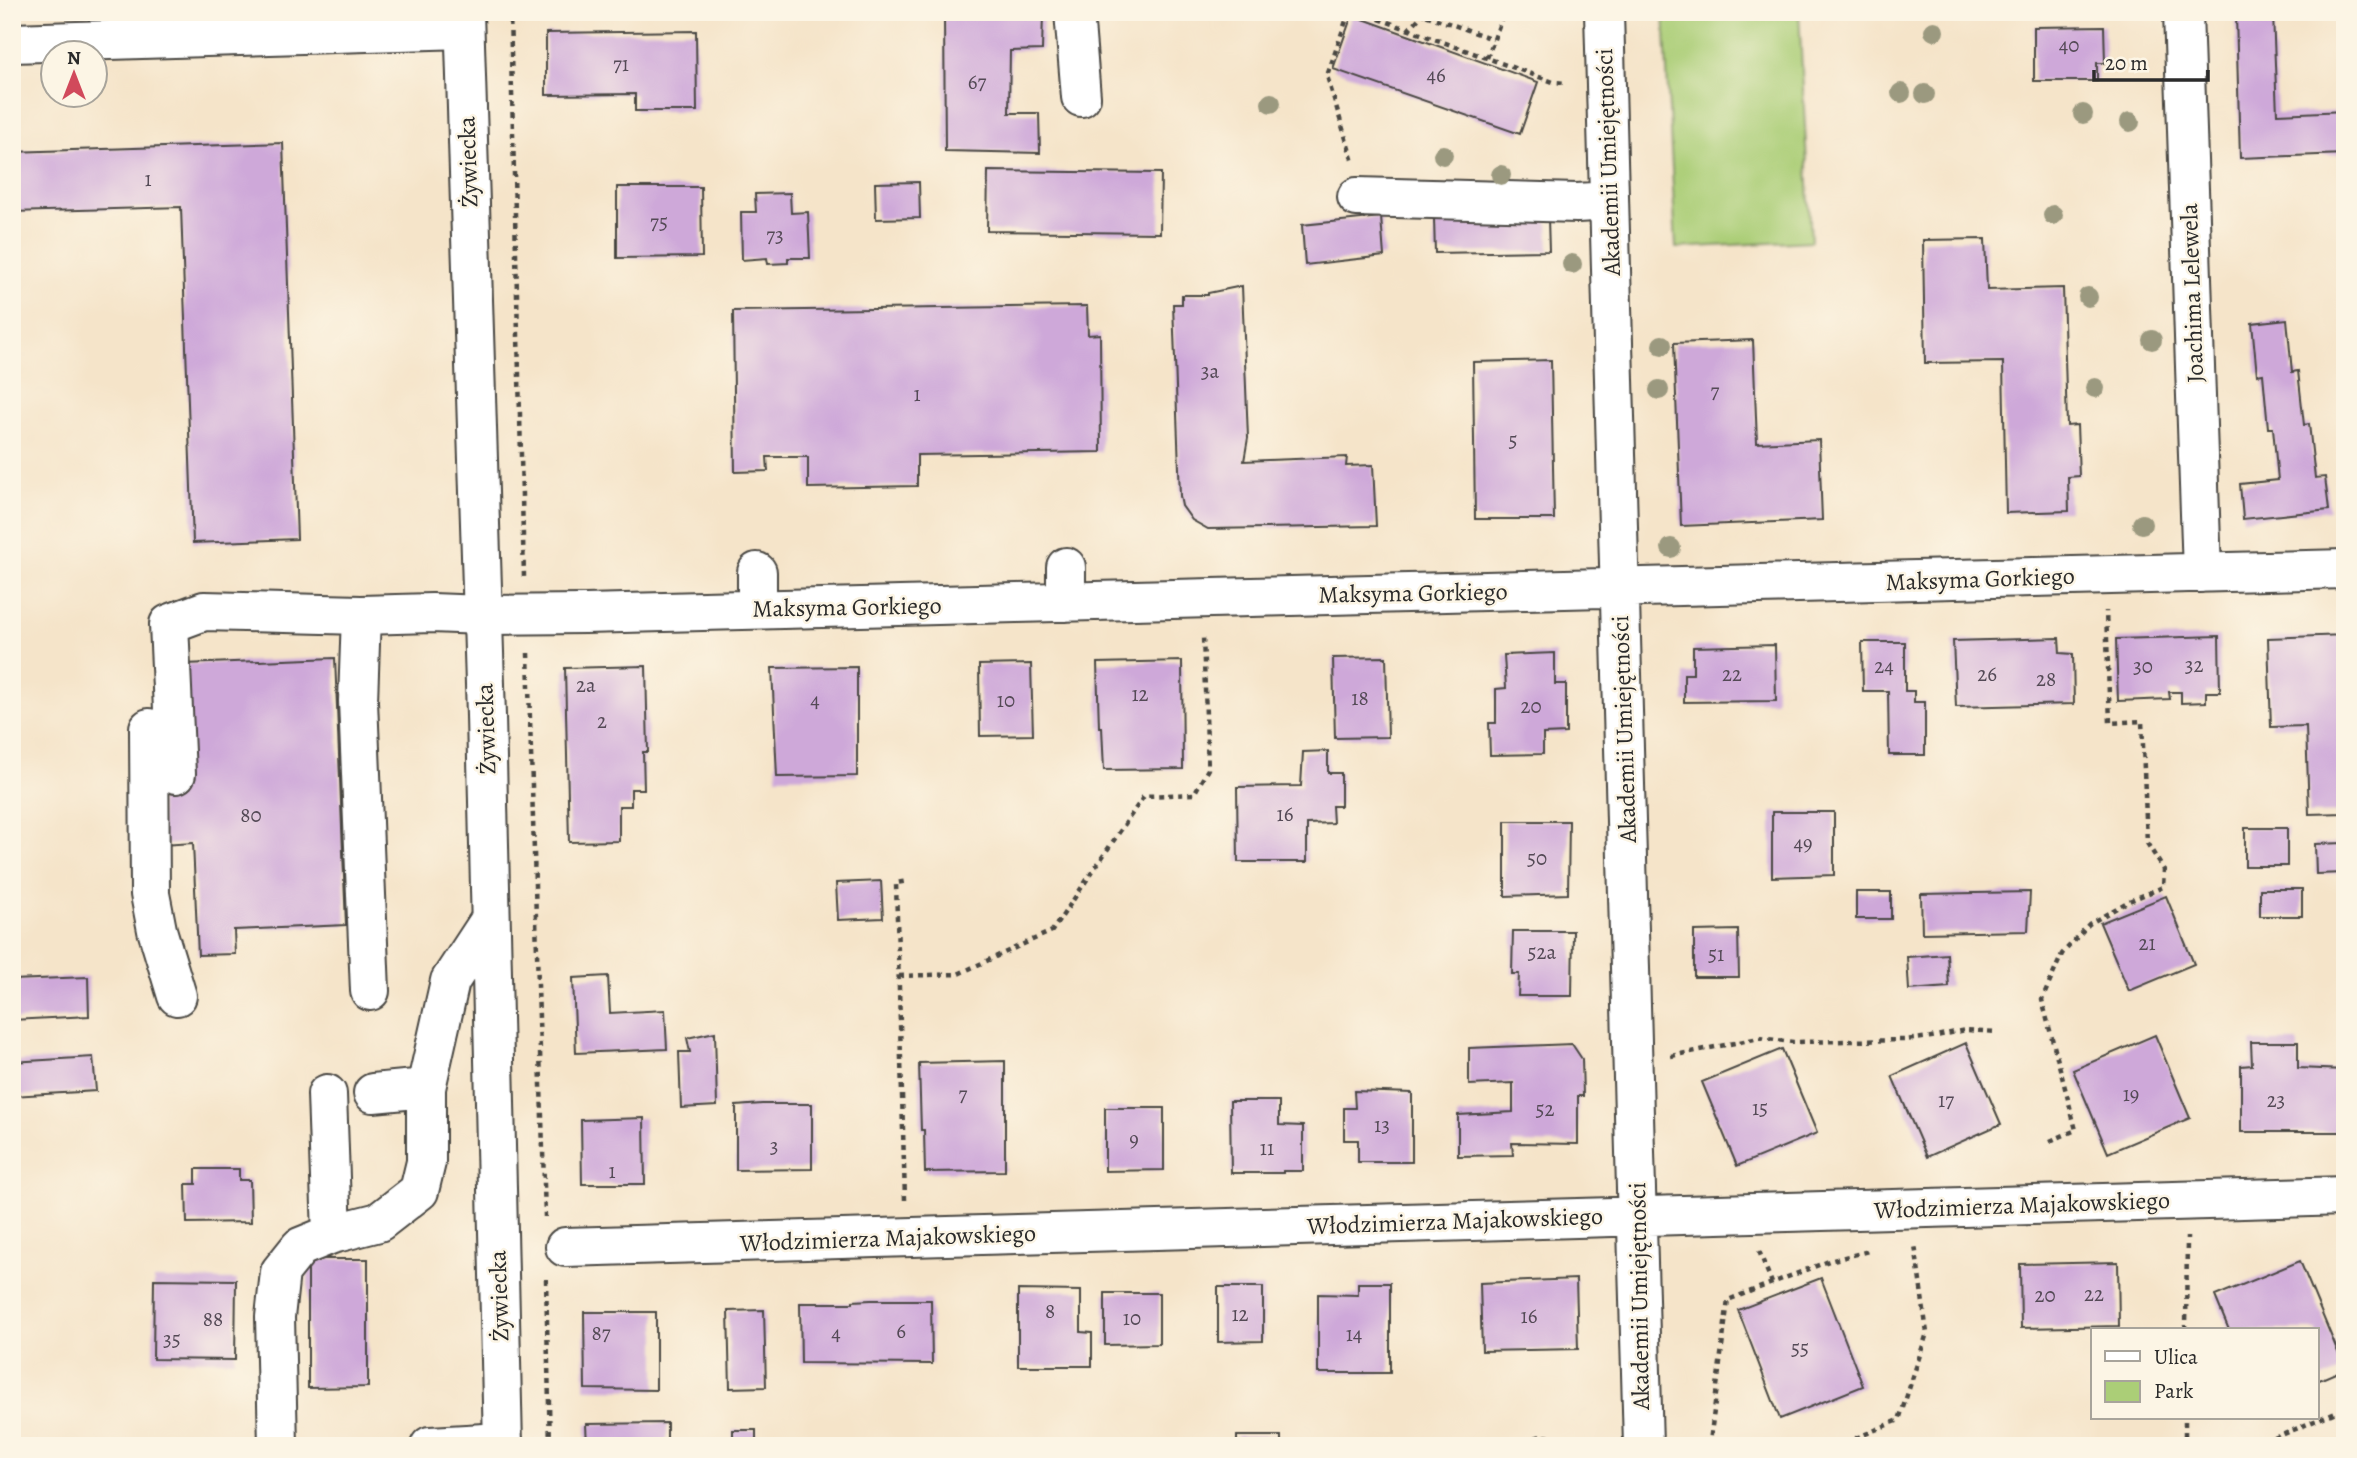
<svg xmlns="http://www.w3.org/2000/svg" width="2357" height="1458" viewBox="0 0 2357 1458" font-family="Alegreya,serif">
  <rect width="100%" height="100%" fill="#fcf5e5"/>
  <filter id="ink" filterUnits="userSpaceOnUse"><feTurbulence type="fractalNoise" baseFrequency=".0143" numOctaves="2"/><feDisplacementMap in="SourceGraphic" scale="14" xChannelSelector="R" yChannelSelector="G"/><feConvolveMatrix kernelMatrix="1 2 1 2 8 2 1 2 1" color-interpolation-filters="sRGB"/></filter>
  <filter id="wash" filterUnits="userSpaceOnUse"><feTurbulence type="fractalNoise" baseFrequency=".00686" numOctaves="4" result="noise"/><feDisplacementMap in="SourceGraphic" scale="28" xChannelSelector="R" yChannelSelector="G"/><feGaussianBlur stdDeviation="1.57" result="paint"/><feColorMatrix in="noise" values="0 0 0 0 0 0 0 0 0 0 0 0 0 0 0 0 0 1.4 0 .05"/><feComposite in="paint" operator="in"/></filter>
  <g filter="url(#wash)">
    <rect width="100%" height="100%" fill="#f5e4c9"/>
    <path fill="#abce77" stroke="#6b7c51" stroke-width="2" d="M1664,12h135l12,229 -135,7z"/>
    <g id="blocks">
      <path fill="#cea8d9" d="M944,12l99,1 -1,37 -32,1 -1,62h30l1,40 -95,-2z
        M2236,14h37l4,100 68,-3v43l-105,4z
        M1352,15l186,67 -18,52 -187,-65z
        M2104,26l1,37h-8v18h-63v-54z
        M696,31l1,80h-62v-17l-89,1v-62z
        M283,143l14,396 -104,4 -12,-336 -169,5v-60z
        M988,171l173,2 -1,60 -173,-2z
        M919,182l1,36 -44,1 -1,-36z
        M617,187h84l1,70 -85,1z
        M790,193l1,20 17,-1 2,46h-22v5l-20,1 -1,-6 -25,2 -1,-48h15l-1,-18z
        M1381,217l3,39 -79,9 -3,-40z
        M1434,218h114l1,33 -114,2z
        M1985,239l2,51 76,-2 4,138 10,-1 2,51 -11,1 1,34 -63,2 -3,-151 -78,1 -2,-123z
        M1242,286l6,152 -4,23 103,-4 -1,9 27,-1 3,61 -168,3 -16,-9 -10,-14 -2,-10 -7,-192h9v-9h26v-2z
        M1087,306l1,29 12,-1 1,118 -184,3v31l-109,2v-31h-41l1,14 -33,1 -2,-161z
        M2287,319l5,53 6,-1 6,54 5,-1 6,54 10,-1 4,33 -86,9 -3,-35 38,-4 -5,-52h-5l-5,-54 -6,1 -5,-52z
        M1753,340l4,103 62,-3 3,80 -141,6 -7,-183z
        M1551,360l3,159h-79l-2,-157z
        M2345,635v178l-36,1 -3,-88 -35,1 -3,-89z
        M2219,636l1,56h-14v10l-25,1v-11h-12l1,7 -52,2 -2,-62z
        M2059,638l1,15 13,1 1,50 -118,3 -3,-66z
        M1862,642h43v49h9v11h11v53h-36l-1,-64h-25z
        M1775,645l1,56 -92,1v-28h9v-27z
        M1555,653v31h11v49l-23,1v20l-53,1 -1,-32h7v-34l10,-1 -2,-33z
        M1386,657l2,80 -53,1 -2,-80z
        M335,658l11,267 -112,5 1,24 -37,1 -5,-112 -31,2 -3,-73 26,-108z
        M1182,661l1,108 -79,1 -2,-43h-3l-2,-64z
        M1031,664l2,71 -53,1 -1,-71z
        M646,666l2,86h-5l1,37h-13v17h-12v35l-50,1 -4,-174z
        M857,667v109l-80,1 -5,-109z
        M1328,751v22h13v33h-9l1,17 -26,1v38h-69l-1,-75 64,-1 2,-34z
        M1772,812h62v63l-62,2z
        M1505,821h64l-1,73 -63,2z
        M2245,828h42v38h-42z
        M2345,843v30l-29,1 -1,-30z
        M881,881l2,37 -45,2 -2,-37z
        M2260,889h42v27h-42z
        M1856,892h35v27h-35z
        M2030,892l-2,39 -106,2 -1,-39z
        M2166,896l28,68 -65,27 -29,-68z
        M1738,930l1,47h-45v-46z
        M1513,931h60l-1,65h-54l1,-22h-7z
        M1947,954l2,33 -40,3 -2,-33z
        M608,976l2,37 55,-3 2,39 -91,4 -3,-75z
        M88,977l1,39 -77,4v-40z
        M715,1032l2,74 -36,2 -2,-56h11l-3,-14z
        M2155,1035l35,83 -82,35 -35,-83z
        M2251,1042h47v26l47,2v62h-104v-66l11,-1z
        M1966,1043l35,81 -74,33 -35,-81z
        M1572,1044l10,15 1,37h-5v48l-66,-1 1,12 -55,1v-41l55,-3v-29l-44,2v-37z
        M1782,1049l35,84 -80,33 -35,-84z
        M93,1057l3,34 -84,5v-34z
        M1005,1061v110l-80,1 -1,-42h-3l-2,-67z
        M1354,1091l58,2v69h-54v-22h-14v-32h11z
        M1230,1101h49v24l24,1v45h-20v2h-52z
        M762,1104h50v65l-76,1v-64z
        M1105,1108h59v62l-59,1z
        M644,1118l1,66h-63l-1,-64z
        M196,1169h43v11h11l1,42 -64,1 -1,-39h10z
        M308,1259h60v128l-60,1z
        M2300,1261l45,108 -28,12v-51h-88l-14,-34z
        M2118,1262l1,64 -98,2 -1,-64z
        M1821,1278l42,108 -83,33 -42,-109z
        M154,1279l82,1 -1,80 -82,-1z
        M1576,1279l2,70 -96,2 -2,-68z
        M1358,1283h32v90h-72v-79l40,1z
        M1218,1287h45v54l-45,1z
        M1018,1290l63,1v41l11,1v33h-74z
        M1105,1293h54v51l-54,1z
        M871,1300h60l1,64 -131,-1 -1,-60h53v-2z
        M764,1310l2,77 -36,1 -2,-77z
        M584,1312h72v78l-71,-1z
        M667,1423v23h-80l-1,-22z
        M733,1430h23v14h-23z
        M1237,1436h44v10h-44z"/>
    </g>
  </g>
  <g filter="url(#ink)">
    <use href="#blocks" fill-opacity="0" stroke="#494743" stroke-width="2"/>
    <g fill="none" stroke-linecap="round" stroke-linejoin="round">
      <defs>
        <path id="minor" d="M1074,12l7,85
          M1604,12l39,1434
          M2183,12l19,561
          M12,43l452,-14
          M1357,197l220,6 32,-2
          M1066,567v35
          M757,572v37
          M361,615l-3,86 12,290
          M149,728l1,166 7,36 20,66
          M176,774l-7,-150 35,-13 157,4 71,-2 50,2 103,-1 1760,-45
          M373,1093l53,-5
          M327,1094l5,140
          M565,1247l1780,-51
          M278,1446l-3,-129 5,-45 20,-25 32,-13 47,-12 40,-31 7,-29v-74l24,-107 40,-61
          M430,1446l73,-4"/>
        <path id="major" d="M464,12l22,704 17,730"/>
      </defs>
      <use href="#minor" stroke="#494743" stroke-width="42"/>
      <use href="#major" stroke="#494743" stroke-width="42"/>
      <path stroke="#494743" stroke-width="4.5" stroke-dasharray="5 5" stroke-linecap="butt" d="M510,12l14,565
        M1349,12l-22,64 26,86
        M1360,12l193,70 14,1
        M1417,12l76,27
        M1408,30l16,-17
        M1487,58l17,-46
        M528,653l17,564
        M899,976l59,-2 94,-43 92,-135 50,-2 14,-25 -5,-133
        M1671,1056l88,-18 34,4 112,-2 26,-3 35,-7 32,2
        M2050,1141l26,-11 -34,-130 20,-46 27,-30 40,-23 34,-14 1,-17 -17,-27 -5,-122 -32,2 -4,-112
        M905,1200l-9,-317 12,-2
        M1759,1251l13,32
        M546,1279l4,167
        M2186,1330l1,-93
        M1684,1443l26,-1
        M1517,1446c27,-13 26,-13 54,0
        M1711,1446l-1,-4 18,-142 101,-39 40,-10
        M1837,1446l62,-26 28,-87 -12,-88
        M2185,1446v-28
        M2256,1446l89,-38"/>
      <use href="#minor" stroke="#fff" stroke-width="38"/>
      <use href="#major" stroke="#fff" stroke-width="38"/>
    </g>
    <g fill="#9b997f">
      <circle cx="1934" cy="31" r="10"/>
      <circle cx="1901" cy="93" r="10"/>
      <circle cx="1925" cy="94" r="10"/>
      <circle cx="1271" cy="103" r="10"/>
      <circle cx="2083" cy="114" r="10"/>
      <circle cx="2130" cy="122" r="10"/>
      <circle cx="1443" cy="155" r="10"/>
      <circle cx="1501" cy="175" r="10"/>
      <circle cx="2053" cy="215" r="10"/>
      <circle cx="1572" cy="264" r="10"/>
      <circle cx="2088" cy="297" r="10"/>
      <circle cx="2152" cy="340" r="10"/>
      <circle cx="1662" cy="345" r="10"/>
      <circle cx="2095" cy="388" r="10"/>
      <circle cx="1659" cy="390" r="10"/>
      <circle cx="2142" cy="524" r="10"/>
      <circle cx="1671" cy="548" r="10"/>
    </g>
  </g>
  <g text-anchor="middle" dominant-baseline="central" stroke-width="5" stroke-linejoin="round" paint-order="stroke">
    <g font-size="21" fill="#544a56">
      <text x="2069" y="45">40</text>
      <text x="621" y="64">71</text>
      <text x="1436" y="75">46</text>
      <text x="977" y="82">67</text>
      <text x="148" y="179">1</text>
      <text x="659" y="222">75</text>
      <text x="775" y="235">73</text>
      <text x="1210" y="371">3a</text>
      <text x="1715" y="391">7</text>
      <text x="917" y="394">1</text>
      <text x="1513" y="440">5</text>
      <text x="2194" y="665">32</text>
      <text x="1884" y="666">24</text>
      <text x="2143" y="666">30</text>
      <text x="1732" y="674">22</text>
      <text x="1987" y="674">26</text>
      <text x="2046" y="679">28</text>
      <text x="586" y="685">2a</text>
      <text x="1140" y="694">12</text>
      <text x="1360" y="698">18</text>
      <text x="815" y="700">4</text>
      <text x="1006" y="700">10</text>
      <text x="1531" y="706">20</text>
      <text x="602" y="721">2</text>
      <text x="1285" y="814">16</text>
      <text x="251" y="815">80</text>
      <text x="1803" y="843">49</text>
      <text x="1537" y="858">50</text>
      <text x="2147" y="943">21</text>
      <text x="1542" y="952">52a</text>
      <text x="1716" y="954">51</text>
      <text x="963" y="1094">7</text>
      <text x="2131" y="1094">19</text>
      <text x="1946" y="1100">17</text>
      <text x="2276" y="1100">23</text>
      <text x="1760" y="1108">15</text>
      <text x="1545" y="1109">52</text>
      <text x="1382" y="1125">13</text>
      <text x="1134" y="1139">9</text>
      <text x="774" y="1146">3</text>
      <text x="1267" y="1148">11</text>
      <text x="612" y="1171">1</text>
      <text x="2094" y="1294">22</text>
      <text x="2045" y="1295">20</text>
      <text x="1050" y="1311">8</text>
      <text x="1240" y="1314">12</text>
      <text x="1529" y="1316">16</text>
      <text x="1132" y="1318">10</text>
      <text x="213" y="1319">88</text>
      <text x="901" y="1331">6</text>
      <text x="601" y="1333">87</text>
      <text x="836" y="1333">4</text>
      <text x="1354" y="1334">14</text>
      <text x="172" y="1339">35</text>
      <text x="1800" y="1348">55</text>
    </g>
    <g font-size="24" fill="#2b2b2b" stroke="#fcf5e5">
      <text transform="translate(468 162) rotate(-92)">Żywiecka</text>
      <text transform="translate(1608 162) rotate(-92)">Akademii Umiejętności</text>
      <text transform="translate(2192 293) rotate(-92)">Joachima Lelewela</text>
      <text transform="translate(1980 579) rotate(-2)">Maksyma Gorkiego</text>
      <text transform="translate(1413 593) rotate(-1)">Maksyma Gorkiego</text>
      <text transform="translate(847 607) rotate(-1)">Maksyma Gorkiego</text>
      <text transform="translate(486 729) rotate(-92)">Żywiecka</text>
      <text transform="translate(1624 729) rotate(-92)">Akademii Umiejętności</text>
      <text transform="translate(2022 1205) rotate(-2)">Włodzimierza Majakowskiego</text>
      <text transform="translate(1455 1221) rotate(-2)">Włodzimierza Majakowskiego</text>
      <text transform="translate(888 1238) rotate(-2)">Włodzimierza Majakowskiego</text>
      <text transform="translate(499 1296) rotate(-92)">Żywiecka</text>
      <text transform="translate(1639 1296) rotate(-91)">Akademii Umiejętności</text>
    </g>
  </g>
  <rect width="2357" height="1458" fill="none" stroke="#fcf5e5" stroke-width="42"/>
  <rect x="2091" y="1328" width="228" height="91" fill="#fcf5e5" stroke="#a8a49b" stroke-width="2"/>
  <rect x="2105" y="1351" width="35" height="10" fill="#ffffff" stroke="#a8a49b" stroke-width="2"/>
  <text x="2154" y="1364" font-size="21" fill="#2b2b2b">Ulica</text>
  <rect x="2105" y="1381" width="35" height="21" fill="#abce77" stroke="#a8a49b" stroke-width="2"/>
  <text x="2154" y="1398" font-size="21" fill="#2b2b2b">Park</text>
  <g transform="translate(74 74)"><circle r="33" fill="#fcf5e5" stroke="#a8a49b" stroke-width="2"/>
  <path d="M0-5L12 26L0 18L-12 26Z" fill="#d1495b"/>
  <text y="-10" font-size="19" font-weight="bold" text-anchor="middle" fill="#2b2b2b">N</text>
  </g>
  <path d="M2094 70v10h114v-10" fill="none" stroke="#2b2b2b" stroke-width="3.5"/>
  <text x="2105" y="70" font-size="21" fill="#2b2b2b" stroke="#fcf5e5" stroke-width="5" paint-order="stroke">20 m</text>
</svg>
